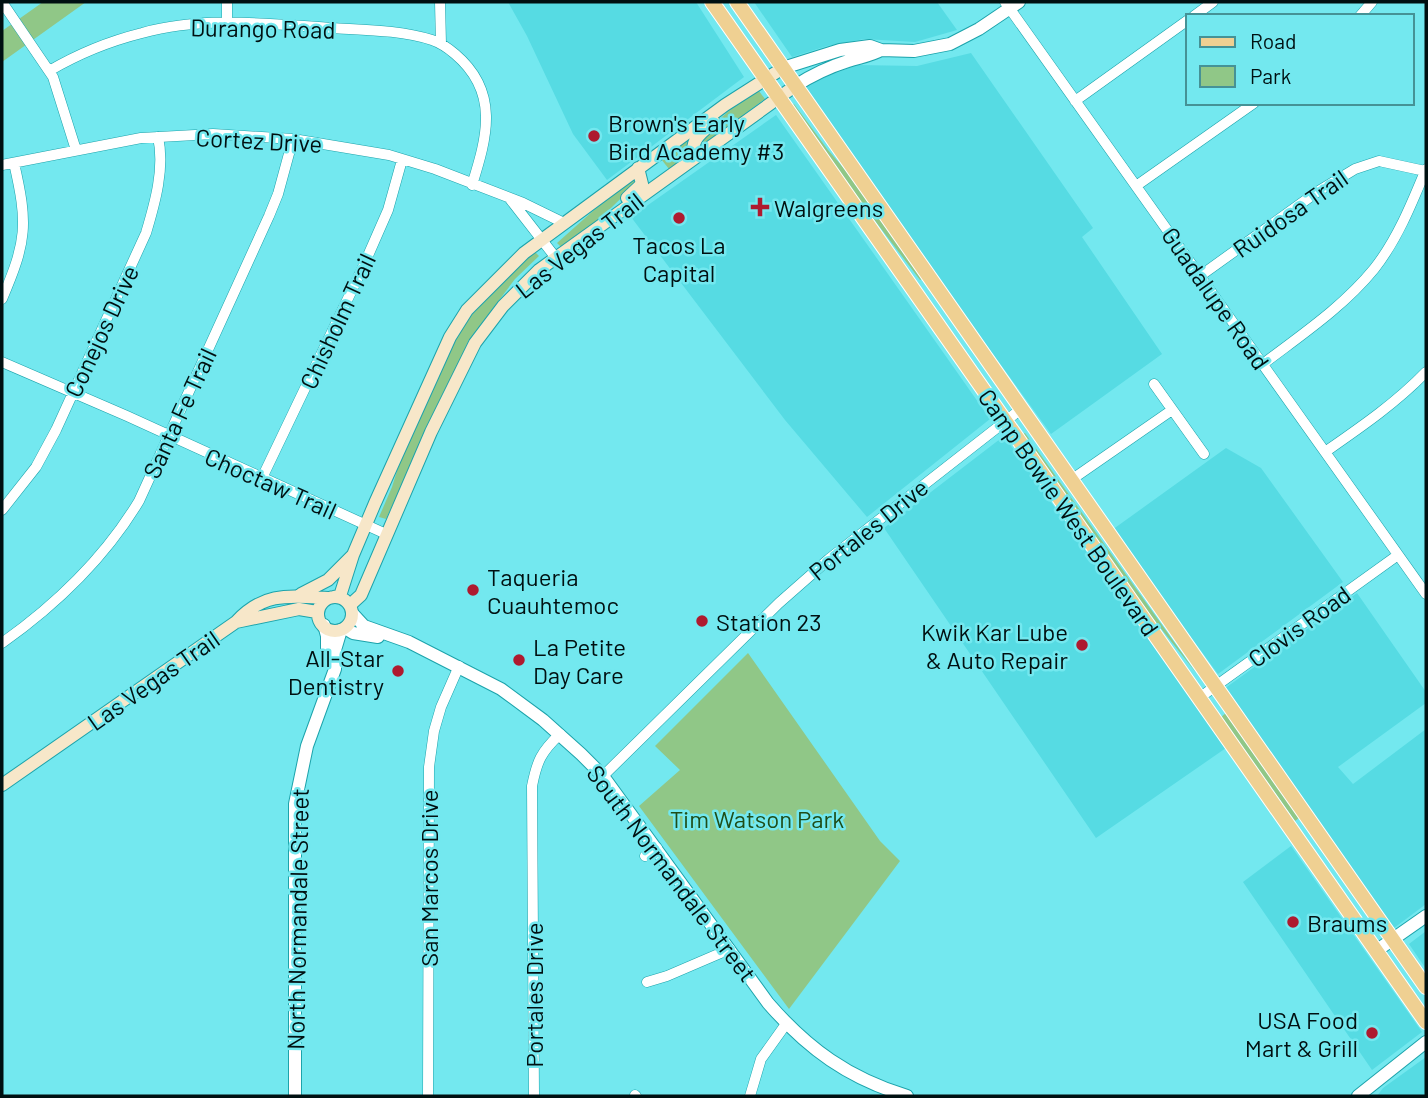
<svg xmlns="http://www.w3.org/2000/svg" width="1428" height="1098" viewBox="0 0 1428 1098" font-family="Barlow,sans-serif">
  <rect width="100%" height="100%" fill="#73e8ef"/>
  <path fill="#56dbe3" d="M508,2h188l48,75 -137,103 -34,-46 -46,-98z
    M754,2h183l20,28 -42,12 -51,-3 -37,7 -35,11z
    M971,53l122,175 -11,9 80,117 -111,80 -252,-347 58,-22 60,1z
    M776,115l214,304 -123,98 -82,-97 -154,-203z
    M1004,436l222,312 -130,90 -212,-310z
    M1226,448l35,20 82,114 -125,92 -106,-144z
    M1357,593l69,99v11l-88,64 15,17 73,-55v175l-32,24 -170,-239z
    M1291,846l131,186 -50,38 -129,-188z
    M1426,931v38l-17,-25z
    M1426,1057v39h-49l6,-8z"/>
  <path fill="#90c787" d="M43,2h43l-84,60v-31z
    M759,91l6,8 -61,45h-5c6,-14 46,-50 60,-53z
    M794,104l34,46 20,23 75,106 -3,1 -54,-71 -74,-104z
    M687,141l-1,15 -17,13 -8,-10z
    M635,178l3,1c-21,27 -49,49 -77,68l-4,-4 55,-49z
    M535,252l4,4 -24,23 -46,61 -83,179 -7,-2 13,-30 9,-29 56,-121 16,-25 17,-21z
    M1025,433l172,241 -57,-72 -117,-168z
    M748,653l132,188 20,20 -111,148 -150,-203 41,-36 -25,-24z
    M1226,713l73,105 -4,3 -74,-104z"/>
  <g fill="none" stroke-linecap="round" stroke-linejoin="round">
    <defs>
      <path id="minor" d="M2,2l51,75 23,73
        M227,2v22
        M440,2l1,42
        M1005,2l421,592
        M1194,16l19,-14
        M1360,16l12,-14
        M49,71c29,-17 61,-30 93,-38 61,-17 128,-9 190,-5 33,2 69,2 100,12 9,3 16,8 23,14 45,38 32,83 17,131
        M1075,101l113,-81
        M2,165l139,-27 72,-4 80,5 96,16 46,14 88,34 41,20
        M1136,186l118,-83
        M510,199l46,59
        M1200,276l117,-84 38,-23 24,-8 46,10
        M2,299c25,-58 26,-75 12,-136
        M2,362l125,54 259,118
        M1263,364c38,-29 80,-57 111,-95 23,-29 38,-66 52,-100
        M1154,384l50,70
        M1325,452c36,-25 71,-49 101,-80
        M262,478l101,-211 25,-57 14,-50
        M1071,480l101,-70
        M2,510l34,-43 20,-37 90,-197c9,-30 19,-65 12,-96
        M2,643c55,-39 102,-84 137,-142l130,-285 9,-22 15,-55
        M1199,698l199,-143
        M603,776l176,-173 50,-44 192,-150
        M645,856l12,-8
        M647,982l20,-6 63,-27
        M635,1095l1,1
        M428,1096l1,-329 5,-36 7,-24 18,-41
        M534,1096l-2,-310c5,-25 9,-34 28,-52
        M750,1096l11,-37 25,-35"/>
      <path id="tertiary" d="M783,68l57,-18 30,-4 11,4 33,1 36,-7 29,-15 40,-27
        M795,86c17,-11 34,-19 53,-25 12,-4 22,-5 33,-11
        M352,613l12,13 45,16 92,47 42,31 38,34 22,22 165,227c40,46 80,75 139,93
        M324,625l3,11v25
        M345,628l8,5 25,4
        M1376,951l50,-35
        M295,1096v-292l12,-58 28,-77v-19l6,-20
        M1358,1096l68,-54"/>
      <path id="secondary" d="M695,158c-7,-17 7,-26 19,-36
        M627,198l15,-14 -4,-16
        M301,594l27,-14 25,-25
        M334,597l6,-1 13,-41 22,-52 75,-166 17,-27 57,-57 201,-148 58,-37
        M318 614a17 17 0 1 1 34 0a17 17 0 1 1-34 0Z
        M350,605l11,-10 70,-163 44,-89 28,-37 36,-36 256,-184
        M236,622c28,-31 55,-26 92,-24
        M2,785l234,-163 63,-13 18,3"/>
      <path id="primary" d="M712,2l714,1020
        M737,2l689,985"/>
    </defs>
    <use href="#minor" stroke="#1ca3ab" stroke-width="11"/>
    <use href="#tertiary" stroke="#1ca3ab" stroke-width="14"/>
    <use href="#secondary" stroke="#1ca3ab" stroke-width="14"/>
    <use href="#primary" stroke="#fff" stroke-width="16"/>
    <use href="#minor" stroke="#fff" stroke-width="10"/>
    <use href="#tertiary" stroke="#fff" stroke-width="12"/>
    <use href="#secondary" stroke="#f7e7c9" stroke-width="12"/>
    <use href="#primary" stroke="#efd092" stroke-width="14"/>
  </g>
  <g fill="#ae1a2f" stroke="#73e8ef" stroke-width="2.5">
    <circle cx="594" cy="136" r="7"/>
    <path d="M756.5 196.5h7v7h7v7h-7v7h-7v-7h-7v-7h7z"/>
    <circle cx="679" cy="218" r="7"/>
    <circle cx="473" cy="590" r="7"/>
    <circle cx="702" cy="621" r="7"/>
    <circle cx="1082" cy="645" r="7"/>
    <circle cx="519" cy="660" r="7"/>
    <circle cx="398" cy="671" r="7"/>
    <circle cx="1293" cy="922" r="7"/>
    <circle cx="1372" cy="1033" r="7"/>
  </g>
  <g text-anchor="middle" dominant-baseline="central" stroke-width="5" stroke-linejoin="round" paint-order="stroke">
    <g font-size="24" fill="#001011" stroke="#73e8ef">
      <text transform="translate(263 28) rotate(1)">Durango Road</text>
      <text transform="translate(259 140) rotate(3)">Cortez Drive</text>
      <text transform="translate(1290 213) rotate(-35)">Ruidosa Trail</text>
      <text transform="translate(579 245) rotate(-38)">Las Vegas Trail</text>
      <text transform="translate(1216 298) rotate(55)">Guadalupe Road</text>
      <text transform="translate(337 321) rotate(-65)">Chisholm Trail</text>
      <text transform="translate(101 331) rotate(-65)">Conejos Drive</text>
      <text transform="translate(179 413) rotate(-65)">Santa Fe Trail</text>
      <text transform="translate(271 483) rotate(24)">Choctaw Trail</text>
      <text transform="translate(1069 512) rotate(55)">Camp Bowie West Boulevard</text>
      <text transform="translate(868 529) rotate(-39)">Portales Drive</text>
      <text transform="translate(1299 626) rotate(-36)">Clovis Road</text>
      <text transform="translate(153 680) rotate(-35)">Las Vegas Trail</text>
      <text transform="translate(672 873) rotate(53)">South Normandale Street</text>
      <text transform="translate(428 878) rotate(-90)">San Marcos Drive</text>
      <text transform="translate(297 919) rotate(-89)">North Normandale Street</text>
      <text transform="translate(533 995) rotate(-90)">Portales Drive</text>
    </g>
    <g font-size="24" fill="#001011" stroke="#73e8ef" text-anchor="start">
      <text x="608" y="122">Brown's Early<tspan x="608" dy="28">Bird Academy #3</tspan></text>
      <text x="774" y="207">Walgreens</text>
      <text x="679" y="244" text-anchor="middle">Tacos La<tspan x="679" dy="28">Capital</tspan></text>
      <text x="487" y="576">Taqueria<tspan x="487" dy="28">Cuauhtemoc</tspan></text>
      <text x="716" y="621">Station 23</text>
      <text x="1068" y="631" text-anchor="end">Kwik Kar Lube<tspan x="1068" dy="28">&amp; Auto Repair</tspan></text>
      <text x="533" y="646">La Petite<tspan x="533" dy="28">Day Care</tspan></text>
      <text x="384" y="657" text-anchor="end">All-Star<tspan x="384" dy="28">Dentistry</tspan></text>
      <text x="1307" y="922">Braums</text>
      <text x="1358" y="1019" text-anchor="end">USA Food<tspan x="1358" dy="28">Mart &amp; Grill</tspan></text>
    </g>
    <g font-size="24" fill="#1f4d18" stroke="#73e8ef">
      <text x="757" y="818">Tim Watson Park</text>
    </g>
  </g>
  <rect width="1428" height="1098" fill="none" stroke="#001011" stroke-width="7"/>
  <rect x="1186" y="14" width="228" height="91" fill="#73e8ef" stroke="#459296" stroke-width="2"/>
  <rect x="1200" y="37" width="35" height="10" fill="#efd092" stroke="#459296" stroke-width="2"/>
  <text x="1250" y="49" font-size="21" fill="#001011">Road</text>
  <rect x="1200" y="66" width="35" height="21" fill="#90c787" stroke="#459296" stroke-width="2"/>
  <text x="1250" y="84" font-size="21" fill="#001011">Park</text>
</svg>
